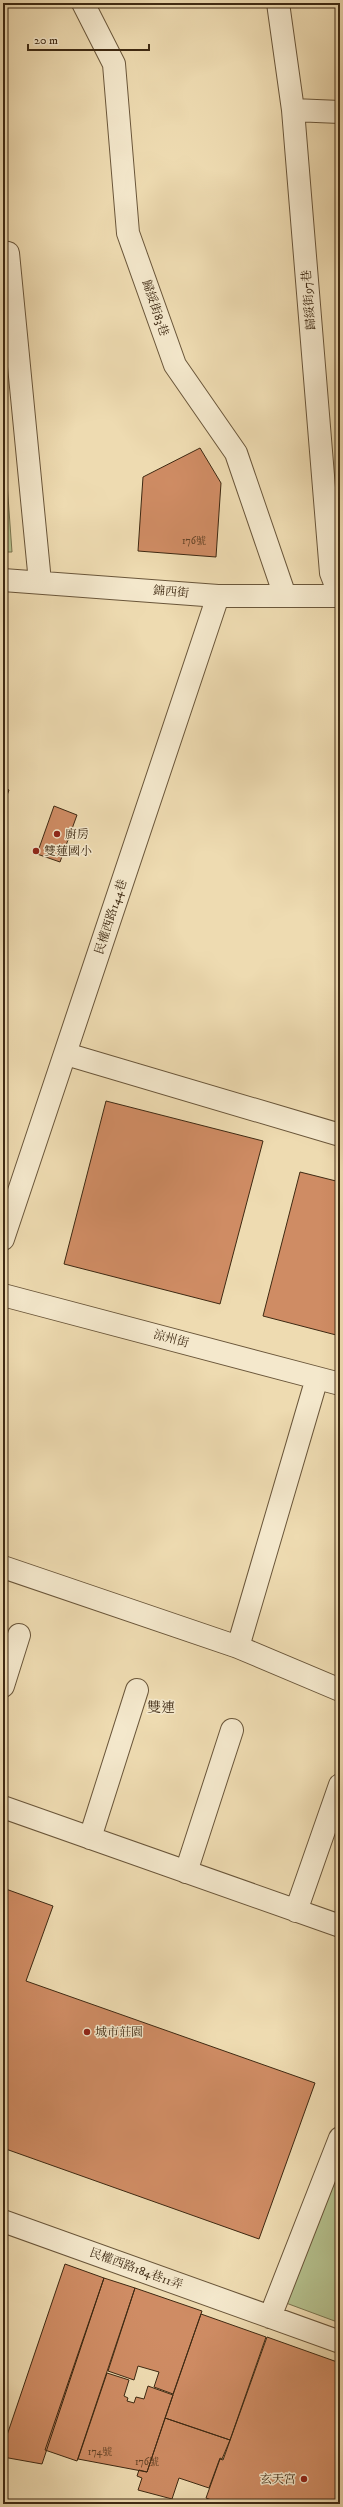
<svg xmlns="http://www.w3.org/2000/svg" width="343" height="2507" viewBox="0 0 343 2507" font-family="'IM FELL DW Pica','Noto Serif TC',serif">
  <rect width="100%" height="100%" fill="#eedbb1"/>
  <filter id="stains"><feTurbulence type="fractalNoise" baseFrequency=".005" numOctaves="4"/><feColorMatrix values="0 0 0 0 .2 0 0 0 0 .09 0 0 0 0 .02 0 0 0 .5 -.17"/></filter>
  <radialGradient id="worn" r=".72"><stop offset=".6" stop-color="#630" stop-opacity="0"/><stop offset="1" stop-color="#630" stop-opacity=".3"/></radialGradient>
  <path fill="#b5c18e" stroke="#7a7550" d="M3,427l9,125h-9z
    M340,2159v164l-54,-20z"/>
  <path fill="#cf8c64" stroke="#3e2912" d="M200,448l21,35 -5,74 -78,-6 5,-74z
    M3,787l6,3 -6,16z
    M54,806l23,9 -17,47 -23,-8z
    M106,1101l157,40 -43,163 -156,-40z
    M300,1172l40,10v154l-77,-20z
    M3,1888l50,18 -27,75 289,102 -56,156 -256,-91z
    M65,2264l39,14 -62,186 -39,-7v-10z
    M104,2278l31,10 -58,173 -32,-11z
    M135,2288l67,23 -29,83 -19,-7 5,-15 -21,-6 -4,14 -26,-9z
    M201,2314l65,23 -36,103 -65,-22z
    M267,2337l73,26v131l-4,10h-114l-16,-6 14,-39 3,1z
    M107,2373l22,7 -5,16 4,2 -1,3 7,2 2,-6 8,2 4,-13 25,9 -26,77 -69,-13z
    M165,2418l65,22 -8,19 -2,-1 -11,30 -30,-10 -7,21 -34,-9 4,-12 -5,-2 2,-6 8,2z"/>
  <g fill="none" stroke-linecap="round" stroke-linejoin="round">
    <defs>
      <path id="minor" d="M83,3l31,61 14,169 47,132 61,88 49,143
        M278,3l15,107 38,463 9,23
        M293,110l47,2
        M3,252l5,1 32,329
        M3,580l215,16h122
        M66,1054l274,81
        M3,1239l215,-643
        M3,1295l337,89
        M3,1567l235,80 102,43
        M238,1647l79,-269
        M3,1686l16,-51
        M3,1807l337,119
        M90,1838l47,-148
        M186,1872l46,-142
        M296,1911l44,-126
        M3,2221l337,121
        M270,2317l70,-179"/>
    </defs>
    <use href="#minor" stroke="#6a563a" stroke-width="24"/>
    <use href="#minor" stroke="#f4e8cc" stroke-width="22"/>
  </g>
  <g fill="#8f2418" stroke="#f4e8cc" stroke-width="1.5">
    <circle cx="57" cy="834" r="4"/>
    <circle cx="36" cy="851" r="4"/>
    <circle cx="87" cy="2032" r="4"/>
    <circle cx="304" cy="2479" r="4"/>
  </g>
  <g text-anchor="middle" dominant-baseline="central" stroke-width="3" stroke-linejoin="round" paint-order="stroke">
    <g font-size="10" fill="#624226">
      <text x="194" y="541">176號</text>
      <text x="100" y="2452">174號</text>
      <text x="147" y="2462">176號</text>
    </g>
    <g font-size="12" fill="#3e2912" stroke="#f4e8cc">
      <text transform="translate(309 300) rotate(-95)">歸綏街97巷</text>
      <text transform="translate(155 308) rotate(71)">歸綏街83巷</text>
      <text transform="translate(171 592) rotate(5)">錦西街</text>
      <text transform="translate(111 917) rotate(-72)">民權西路144巷</text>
      <text transform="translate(171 1339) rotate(15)">涼州街</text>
      <text transform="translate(136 2269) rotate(20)">民權西路184巷11弄</text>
    </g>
    <g font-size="12" fill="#3e2912" stroke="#f4e8cc" text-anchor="start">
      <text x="65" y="834">廚房</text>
      <text x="44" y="851">雙蓮國小</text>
      <text x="95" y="2032">城市莊園</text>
      <text x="296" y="2479" text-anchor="end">玄天宮</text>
    </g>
    <g font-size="14" fill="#3e2912" stroke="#f4e8cc">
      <text x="161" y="1708">雙連</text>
    </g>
  </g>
  <rect width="343" height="2507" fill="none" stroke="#eedbb1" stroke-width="16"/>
  <rect x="4" y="4" width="335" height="2499" fill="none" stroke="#3e2912" stroke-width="2"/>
  <rect x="8" y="8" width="327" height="2491" fill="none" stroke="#3e2912"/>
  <path d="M28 44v6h121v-6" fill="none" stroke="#3e2912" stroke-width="2"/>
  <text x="34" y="44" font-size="12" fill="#3e2912" stroke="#f4e8cc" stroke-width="3" paint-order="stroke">20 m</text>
  <rect width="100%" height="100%" filter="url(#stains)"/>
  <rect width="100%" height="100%" fill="url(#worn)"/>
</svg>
